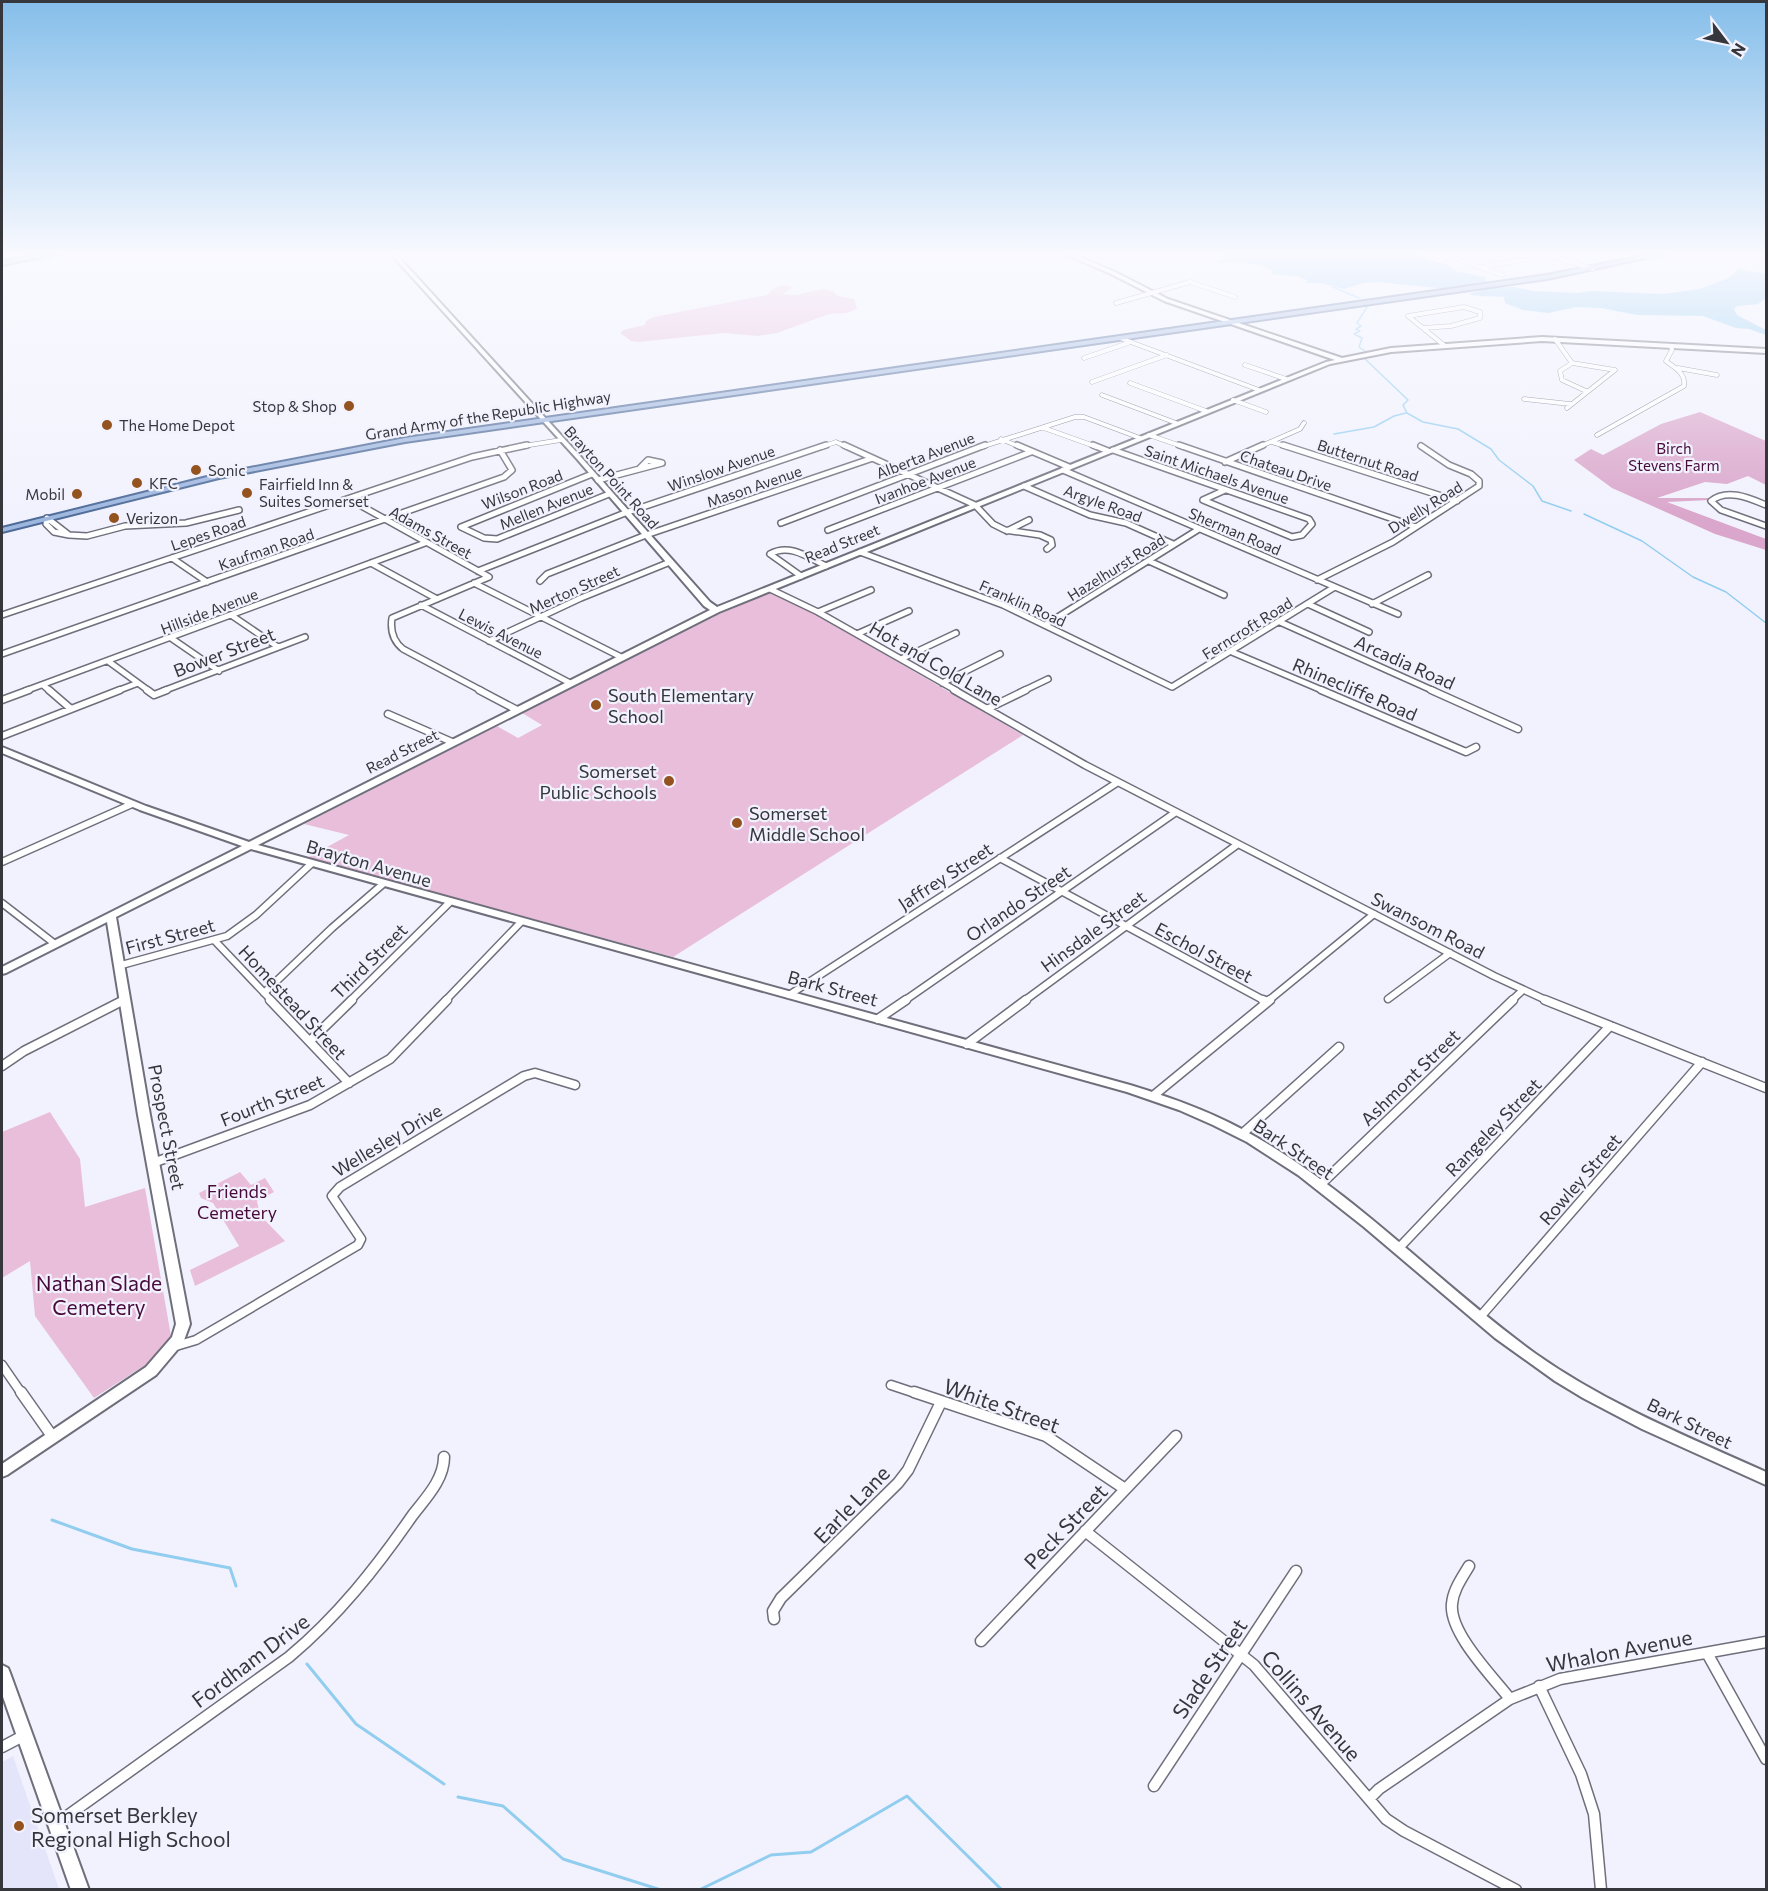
<svg xmlns="http://www.w3.org/2000/svg" width="1768" height="1891" viewBox="0 0 1768 1891" font-family="Commissioner,sans-serif">
  <rect width="100%" height="100%" fill="#f2f2fe"/>
  <path fill="#e4e5fb" d="M13,1756l46,133 -57,1v-128z"/>
  <path fill="#e8bedb" d="M784,285l9,2 -11,7 14,1 27,-6 11,3 3,4 17,3 3,10 -11,4 -17,1 -52,19 -19,3 -34,-3 -86,9 -7,-1 -11,-8 3,-3 22,-5 1,-4 8,-4 113,-22 6,-6z
    M770,592l35,16 218,127 -350,222 -366,-99 42,-23 -45,-11 193,-98 21,12 24,-13 -20,-12 198,-100z
    M50,1112l30,47 5,48 60,-19 26,148 -18,24 -59,38 -59,-82 -5,-55 -28,17v-146z
    M240,1172l11,13 14,-7 9,14 -17,9 3,14 25,26 -90,45 -5,-16 49,-24 -26,-43 -12,-5 -2,-5z"/>
  <path fill="#daa6cb" d="M1700,412l66,29v44l-18,-9 -21,8 -22,-2 -48,16h53v2l-43,2 99,37v11l-51,-16 -103,-46 -38,-28 17,-11 12,6 58,-31z"/>
  <path fill="#91cdee" d="M1218,253h199l13,7 17,5 9,6 29,6 1,5 -9,3 14,3 23,-1 19,4 43,2 17,-2 71,3 36,-5 29,-11 10,-9 27,5v24l-8,6 -21,2 -3,3 3,6 29,15v5l-17,-6 -13,-1 -33,-12 -66,-1 -36,-7 -25,-1 -28,6 -25,-3 -18,-7 -1,-6c-11,-1 -26,0 -36,-3l18,-5 -17,-4 -30,3 -61,-6 -15,1 -19,6 -23,-6h-14v-3l-10,-4 -25,-2 1,-3c-17,-9 -34,-10 -53,-8h-2l7,-5z"/>
  <g fill="none" stroke-linecap="round" stroke-linejoin="round">
    <path stroke="#91cdee" stroke-width="1.5" d="M1332,283l1,4 26,11
      M1365,351l-6,-4 3,-9 -8,-4 6,-3 -4,-2 5,-3 -4,-3 10,-16
      M1363,357l45,43 -5,5 4,8 16,9 35,7 33,20 8,11 34,26 9,15 29,10
      M1334,434l40,-7 20,-11 12,-3
      M1584,514l58,27 51,36 33,15 40,31"/>
    <path stroke="#91cdee" stroke-width="3" d="M52,1520l80,29 98,19 6,18
      M307,1664l49,60 88,60
      M458,1797l45,9 60,53 98,31
      M699,1890l72,-35 40,-3 96,-56 95,94"/>
    <defs>
      <path id="street-far4" d="M1440,253l62,22
        M1551,256l42,13
        M397,258l25,-5
        M1437,261l26,-8
        M1482,267l79,-14
        M1116,303l74,-21 45,15
        M1423,328l28,-2 29,-8v-6l-16,-5 -56,9 37,30
        M1120,338l139,52
        M1555,339l17,24 -12,8 2,9 24,11
        M1084,358l47,-16
        M1245,365l41,14
        M1678,368l39,7
        M1092,382l75,-27
        M1130,383l76,28
        M1102,395l74,28
        M1524,399l46,5
        M1233,400l33,12
        M1567,408l48,-38 -43,-7
        M1044,428l53,19
        M1149,435l35,12
        M1597,435l87,-49c2,-13 -9,-18 -18,-25l6,-11 -1,-4
        M1001,439l19,8
        M1272,442l16,5
        M517,447l44,-7
        M821,447l15,-5 11,5
        M981,447l94,-30h9l56,21
        M1259,447l41,-18 4,-6"/>
      <path id="street-far3" d="M844,445l131,60 18,19 12,6 35,5 11,5 1,5 -5,4
        M1017,445l52,22
        M1093,445l15,6
        M1179,445l237,82
        M1283,445l174,56
        M1113,450l196,69 3,5 -10,11 -10,2 -89,-37 22,-10
        M1225,462l38,-17
        M1063,470l335,144
        M592,474l-131,53 23,11 13,1 112,-45
        M598,480l64,-17 -14,-3 -8,8
        M1024,486l66,29 36,8 47,21
        M349,499l140,78 -97,41c-2,13 1,23 11,31l79,42
        M1766,505c-17,-7 -39,-17 -55,-4l10,9 45,16
        M47,518l22,17 -15,-3 -8,-8z
        M781,523l204,-78
        M828,530l203,-78
        M1007,531l22,-11
        M69,535l18,1 38,-10 61,-3 53,-13
        M860,552l143,53 169,82 161,-99
        M172,558l35,24
        M1149,561l75,34
        M371,563l66,36
        M478,571l147,-58 201,-68
        M801,576l-31,-22c19,-11 38,3 56,12
        M1317,580l76,-38 86,-56v-5l-8,-7 -22,-9 -28,-19
        M540,581l7,-7 99,-39 224,-76
        M474,583l147,74
        M770,589l48,23 139,79
        M1308,604l61,28
        M1372,604l56,-29
        M421,605l149,78
        M818,612l53,-22
        M2,615l470,-158 55,-12
        M231,615l47,32
        M1280,622l154,69
        M1045,625l154,-96
        M857,634l52,-23
        M171,638l48,33
        M489,641l92,-43 89,-36
        M1232,652l92,39
        M2,654l502,-177 8,-7 -12,-20
        M901,659l55,-26
        M108,661l41,30
        M942,683l58,-29
        M43,685l7,6
        M25,691l400,-148
        M117,691l21,-8
        M163,691l142,-54
        M1023,691l25,-12"/>
      <path id="street-far2" d="M49,690l22,19
        M147,690l7,5 13,-5
        M479,690l38,20
        M954,690l131,75 409,211 54,25
        M1321,690l145,62 10,-5
        M1431,690l87,39
        M2,700l27,-10
        M987,709l39,-19
        M388,714l64,28
        M2,736l118,-46
        M1000,858l265,143
        M2,862l130,-58
        M2,903l53,41
        M215,941l57,60
        M118,966l109,-30 29,-21 55,-51
        M264,993l68,-65 51,-44
        M789,995l329,-213
        M1388,999l62,-46
        M122,1001l2,-1
        M350,1001l99,-98
        M445,1001l76,-79
        M904,1001l272,-189
        M1024,1001l214,-157
        M1268,1001l106,-87
        M1511,1001l12,-11"/>
      <path id="street-far1" d="M270,1000l79,83
        M1263,1000l4,2
        M1545,1000l221,88
        M878,1019l28,-19
        M310,1041l42,-41
        M967,1044l59,-44
        M2,1066l22,-15 100,-51
        M1153,1096l117,-96
        M1242,1134l97,-87
        M153,1163l157,-58 80,-46 57,-59
        M1319,1186l194,-186
        M1398,1249l212,-223
        M1480,1317l222,-255
        M176,1346l20,-6 162,-95 3,-6 -29,-43 8,-9 184,-111 11,-3 40,12
        M2,1365l20,29
        M891,1385l27,9"/>
      <path id="street" d="M21,1392l31,44
        M914,1392l132,44 79,53
        M1085,1531l169,134 132,154 18,12 112,59
        M1469,1566c-7,12 -16,24 -17,38 -3,29 41,73 58,95
        M774,1619l-1,-8 8,-13 117,-115 10,-13 33,-68
        M981,1641l195,-205
        M1707,1653l59,106
        M1539,1686l42,88 13,40 7,76
        M2,1747l21,-11
        M1154,1786l142,-215
        M1369,1799l10,-10 131,-90 50,-20 206,-37
        M56,1824l233,-167c49,-41 87,-89 123,-141 13,-17 32,-36 32,-59"/>
      <path id="secondary" d="M390,253h5l186,204 129,145 7,5 609,-245 9,-2 -171,-59 -53,-27 -48,-21h8l44,19 53,27 174,59 49,-10 151,-11 224,12v4l-224,-12 -151,11 -61,12 -611,248 -461,233 872,240c43,13 87,29 126,52 103,59 184,148 280,217 71,50 152,83 230,118v13l-124,-56 -59,-31 -28,-17 -60,-43 -131,-111 -66,-52 -51,-33 -34,-17 -34,-15 -52,-18 -876,-243 -135,68 34,198 40,209 -7,19 -27,32 -149,100 -5,2v-13l144,-97 26,-30 4,-13 -38,-209 -31,-193 -101,51 -4,1v-7l240,-121 -102,-36 -138,-57v-6l144,59 103,36 461,-232 -6,-4 -127,-147z
        M2,1665l6,3 2,5 79,217h-18l-69,-196z"/>
      <path id="primary" d="M48,253h14l-60,12v-4z
        M1657,253h12l-122,26 -1142,163 -186,36 -217,54v-4l217,-54 186,-36 1142,-163z"/>
    </defs>
    <use href="#street-far4" stroke="#6f6f7c" stroke-width="5"/>
    <use href="#street-far3" stroke="#6f6f7c" stroke-width="8"/>
    <use href="#street-far2" stroke="#6f6f7c" stroke-width="9"/>
    <use href="#street-far1" stroke="#6f6f7c" stroke-width="11"/>
    <use href="#street" stroke="#6f6f7c" stroke-width="13"/>
    <use href="#secondary" stroke="#6f6f7c" stroke-width="4"/>
    <use href="#primary" stroke="#4f6b98" stroke-width="4"/>
    <use href="#street-far4" stroke="#fff" stroke-width="4"/>
    <use href="#street-far3" stroke="#fff" stroke-width="5"/>
    <use href="#street-far2" stroke="#fff" stroke-width="6"/>
    <use href="#street-far1" stroke="#fff" stroke-width="8"/>
    <use href="#street" stroke="#fff" stroke-width="10"/>
    <use href="#secondary" fill="#fff" fill-rule="evenodd"/>
    <use href="#primary" fill="#9eb7df" fill-rule="evenodd"/>
  </g>
  <linearGradient id="sky" x2="0" y2="1"><stop stop-color="#85beea"/><stop offset="0.49" stop-color="#f9f9ff"/><stop offset="1" stop-color="#f9f9ff" stop-opacity="0"/></linearGradient>
  <rect width="1768" height="518" fill="url(#sky)"/>
  <g fill="#94521f" stroke="#f2f2fe" stroke-width="2">
    <circle cx="349" cy="406" r="6"/>
    <circle cx="107" cy="425" r="6"/>
    <circle cx="196" cy="470" r="6"/>
    <circle cx="137" cy="483" r="6"/>
    <circle cx="247" cy="493" r="6"/>
    <circle cx="77" cy="494" r="6"/>
    <circle cx="114" cy="518" r="6"/>
    <circle cx="596" cy="705" r="6"/>
    <circle cx="669" cy="781" r="6"/>
    <circle cx="737" cy="823" r="6"/>
    <circle cx="19" cy="1826" r="6"/>
  </g>
  <g text-anchor="middle" dominant-baseline="central" stroke-width="4.5" stroke-linejoin="round" paint-order="stroke">
    <g font-size="15" fill="#36373c" stroke="#f2f2fe" text-anchor="start">
      <text x="337" y="406" text-anchor="end">Stop &amp; Shop</text>
      <text x="119" y="425">The Home Depot</text>
      <text x="208" y="470">Sonic</text>
      <text x="149" y="483">KFC</text>
      <text x="259" y="484">Fairfield Inn &amp;<tspan x="259" dy="17">Suites Somerset</tspan></text>
      <text x="65" y="494" text-anchor="end">Mobil</text>
      <text x="126" y="518">Verizon</text>
    </g>
    <g font-size="15" fill="#36373c" stroke="#f2f2fe">
      <text transform="translate(488 415) rotate(-9)">Grand Army of the Republic Highway</text>
      <text transform="translate(925 455) rotate(-21)">Alberta Avenue</text>
      <text transform="translate(1368 460) rotate(18)">Butternut Road</text>
      <text transform="translate(721 468) rotate(-19)">Winslow Avenue</text>
      <text transform="translate(1286 470) rotate(19)">Chateau Drive</text>
      <text transform="translate(1217 474) rotate(19)">Saint Michaels Avenue</text>
      <text transform="translate(612 477) rotate(48)">Brayton Point Road</text>
      <text transform="translate(925 480) rotate(-21)">Ivanhoe Avenue</text>
      <text transform="translate(754 486) rotate(-19)">Mason Avenue</text>
      <text transform="translate(522 489) rotate(-21)">Wilson Road</text>
      <text transform="translate(1103 503) rotate(20)">Argyle Road</text>
      <text transform="translate(546 506) rotate(-22)">Mellen Avenue</text>
      <text transform="translate(1425 507) rotate(-32)">Dwelly Road</text>
      <text transform="translate(1235 531) rotate(23)">Sherman Road</text>
      <text transform="translate(431 532) rotate(29)">Adams Street</text>
      <text transform="translate(208 533) rotate(-19)">Lepes Road</text>
      <text transform="translate(842 543) rotate(-22)">Read Street</text>
      <text transform="translate(266 549) rotate(-19)">Kaufman Road</text>
      <text transform="translate(1116 567) rotate(-32)">Hazelhurst Road</text>
      <text transform="translate(574 589) rotate(-24)">Merton Street</text>
      <text transform="translate(1023 603) rotate(24)">Franklin Road</text>
      <text transform="translate(209 611) rotate(-21)">Hillside Avenue</text>
      <text transform="translate(1247 628) rotate(-32)">Ferncroft Road</text>
      <text transform="translate(501 633) rotate(27)">Lewis Avenue</text>
      <text transform="translate(402 751) rotate(-27)">Read Street</text>
    </g>
    <g font-size="15" fill="#470a3b" stroke="#f2f2fe">
      <text x="1674" y="448">Birch<tspan x="1674" dy="17">Stevens Farm</tspan></text>
    </g>
    <g font-size="18" fill="#36373c" stroke="#f2f2fe">
      <text transform="translate(224 652) rotate(-21)">Bower Street</text>
      <text transform="translate(1405 662) rotate(24)">Arcadia Road</text>
      <text transform="translate(936 663) rotate(30)">Hot and Cold Lane</text>
      <text transform="translate(1355 689) rotate(23)">Rhinecliffe Road</text>
      <text transform="translate(369 863) rotate(16)">Brayton Avenue</text>
      <text transform="translate(945 876) rotate(-33)">Jaffrey Street</text>
      <text transform="translate(1018 903) rotate(-34)">Orlando Street</text>
      <text transform="translate(1428 925) rotate(27)">Swansom Road</text>
      <text transform="translate(1093 931) rotate(-36)">Hinsdale Street</text>
      <text transform="translate(170 936) rotate(-15)">First Street</text>
      <text transform="translate(1204 952) rotate(28)">Eschol Street</text>
      <text transform="translate(369 961) rotate(-45)">Third Street</text>
      <text transform="translate(833 988) rotate(15)">Bark Street</text>
      <text transform="translate(293 1002) rotate(47)">Homestead Street</text>
      <text transform="translate(1410 1077) rotate(-44)">Ashmont Street</text>
      <text transform="translate(272 1100) rotate(-22)">Fourth Street</text>
      <text transform="translate(167 1127) rotate(79)">Prospect Street</text>
      <text transform="translate(1493 1127) rotate(-46)">Rangeley Street</text>
      <text transform="translate(387 1140) rotate(-31)">Wellesley Drive</text>
      <text transform="translate(1294 1149) rotate(34)">Bark Street</text>
      <text transform="translate(1580 1179) rotate(-49)">Rowley Street</text>
      <text transform="translate(1690 1423) rotate(26)">Bark Street</text>
    </g>
    <g font-size="18" fill="#36373c" stroke="#f2f2fe" text-anchor="start">
      <text x="608" y="695">South Elementary<tspan x="608" dy="21">School</tspan></text>
      <text x="657" y="771" text-anchor="end">Somerset<tspan x="657" dy="21">Public Schools</tspan></text>
      <text x="749" y="813">Somerset<tspan x="749" dy="21">Middle School</tspan></text>
    </g>
    <g font-size="18" fill="#470a3b" stroke="#f2f2fe">
      <text x="237" y="1191">Friends<tspan x="237" dy="21">Cemetery</tspan></text>
    </g>
    <g font-size="21" fill="#470a3b" stroke="#f2f2fe">
      <text x="99" y="1282">Nathan Slade<tspan x="99" dy="24">Cemetery</tspan></text>
    </g>
    <g font-size="21" fill="#36373c" stroke="#f2f2fe">
      <text transform="translate(1002 1405) rotate(20)">White Street</text>
      <text transform="translate(851 1504) rotate(-46)">Earle Lane</text>
      <text transform="translate(1065 1526) rotate(-46)">Peck Street</text>
      <text transform="translate(1619 1650) rotate(-11)">Whalon Avenue</text>
      <text transform="translate(250 1660) rotate(-37)">Fordham Drive</text>
      <text transform="translate(1209 1668) rotate(-56)">Slade Street</text>
      <text transform="translate(1312 1705) rotate(49)">Collins Avenue</text>
    </g>
    <g font-size="21" fill="#36373c" stroke="#f2f2fe" text-anchor="start">
      <text x="31" y="1814">Somerset Berkley<tspan x="31" dy="24">Regional High School</tspan></text>
    </g>
  </g>
  <rect width="1768" height="1891" fill="none" stroke="#36373c" stroke-width="6"/>
  <g transform="translate(1726 42) rotate(122)" stroke="#f2f2fe" stroke-width="4.5" paint-order="stroke">
  <path d="M0-4.5L10 22L0 15L-10 22Z" fill="#36373c"/>
  <text y="-9" font-size="16" font-weight="bold" text-anchor="middle" fill="#36373c">N</text>
  </g>
</svg>
